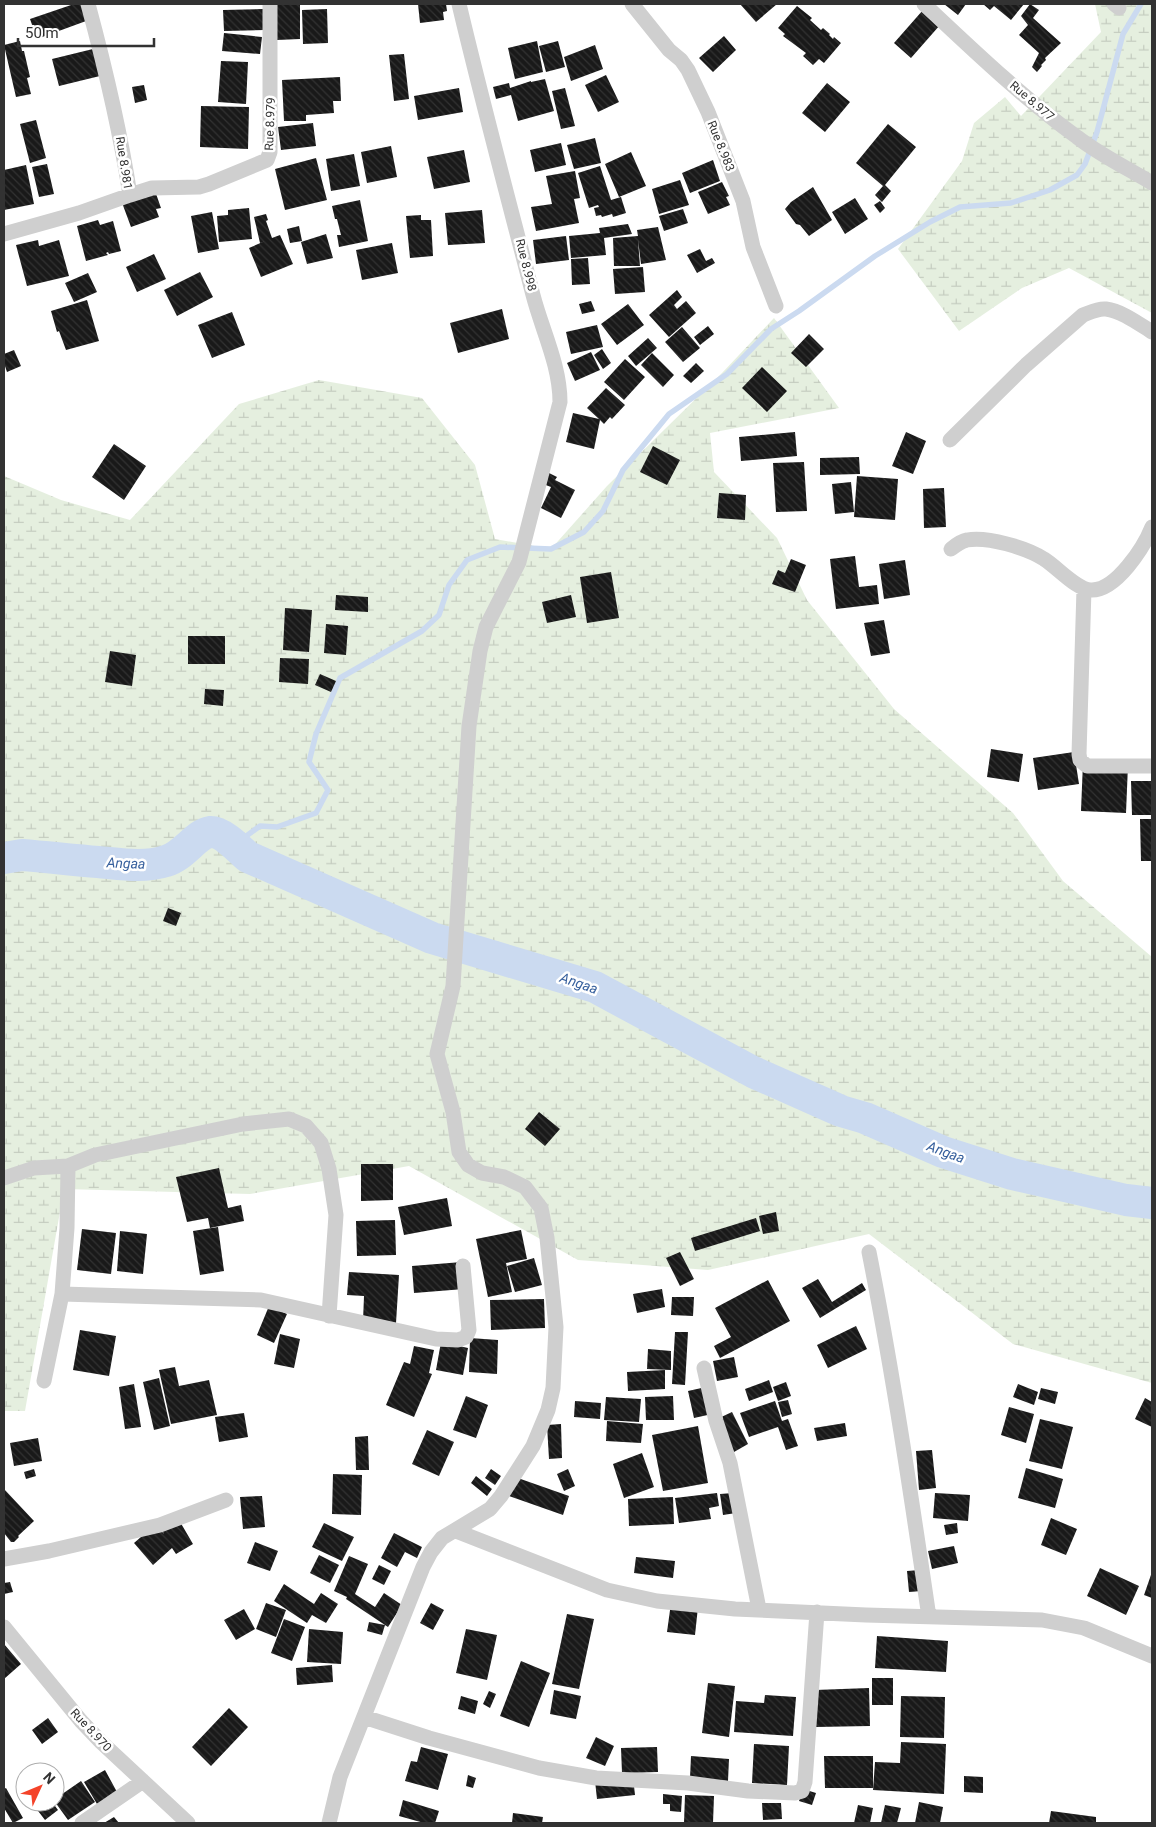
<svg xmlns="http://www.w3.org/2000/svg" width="1156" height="1827" viewBox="0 0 1156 1827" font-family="Roboto,sans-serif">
  <defs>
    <pattern id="wetland-marsh" width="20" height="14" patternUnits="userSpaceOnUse" patternTransform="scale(1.25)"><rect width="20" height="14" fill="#e5efdf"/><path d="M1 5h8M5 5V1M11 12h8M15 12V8" fill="none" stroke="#c5cdc0"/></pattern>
    <pattern id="building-back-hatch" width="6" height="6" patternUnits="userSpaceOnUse" patternTransform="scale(1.25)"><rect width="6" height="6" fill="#191919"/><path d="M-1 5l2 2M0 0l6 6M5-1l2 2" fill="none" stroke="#323232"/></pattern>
  </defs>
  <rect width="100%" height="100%" fill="#fff"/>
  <path fill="url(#wetland-marsh)" d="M1095,4h57v309l-83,-45 -47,20 -63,43 -61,-82 64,-88 12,-38 31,-26 16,19 80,-84z
    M774,318l65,90 -129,25 4,39 63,66 30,62 87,109 119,104 50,68 89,76v426l-139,-39 -144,-110 -161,36 -130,-10 -169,-94 -159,28 -186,-5 -39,222h-21v-935l57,24 69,20 109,-116 80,-24 103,18 53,67 20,74 56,10 56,-63 115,-113z"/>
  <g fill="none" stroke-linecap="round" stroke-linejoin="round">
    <path stroke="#cbdaf0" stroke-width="5.5" d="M234,845l26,-19 17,1 39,-14 12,-23 -19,-28 7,-28 24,-56 82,-47 17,-16 10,-30 18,-25 33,-13 51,2 33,-17 19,-21 20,-41 46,-56 58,-40 44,-45 28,-18 76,-55 55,-34 30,-15 51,-4 39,-13 27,-15 8,-11 12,-32 26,-98 18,-30"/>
    <path stroke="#cbdaf0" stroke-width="32" d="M4,858l18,-3c25,2 51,5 76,7 23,2 46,6 68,-1 18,-5 30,-27 44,-29 12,-1 30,18 38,25l184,81 163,49 158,85 88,39 24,7 78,34 69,22 114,26 26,3"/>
  </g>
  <path fill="url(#building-back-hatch)" d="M74,4h18l5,13 -60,22 -7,-20z
    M276,4h24v35l-23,1z
    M418,4h28l1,7 -4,1 1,8 -24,3z
    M740,4h37l-21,18z
    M944,4h22l-8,11z
    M983,4h41l-13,16 -17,-14 -4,4z
    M1030,4l9,6 -6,8 28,25 -16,15 1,2 -5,5 1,1 -5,6 -5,-5 7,-14 -20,-18 9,-10 -7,-9z
    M797,6l15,12 -2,2 11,10 2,-2 7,6 -1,1 4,4 1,-2 7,6 -17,20 -5,-4 -6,6 -10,-9 3,-3 -23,-17 2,-2 -7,-6z
    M263,9l1,21 -40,1 -1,-21z
    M327,9l1,34 -25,1 -1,-34z
    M923,10l17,15 -29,33 -17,-15z
    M224,33l38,4 -2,17 -38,-3z
    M724,36l12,14 -23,22 -14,-14z
    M20,41l2,10h2l6,26 -3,1 4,16 -15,3 -12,-52z
    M537,41l6,31 -28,7 -7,-31z
    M558,41l7,26 -19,5 -7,-26z
    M595,45l8,24 -32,12 -7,-24z
    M97,48l7,27 -45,11 -7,-27z
    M404,54l5,45 -15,2 -5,-46z
    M221,61l27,1 -2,42 -28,-2z
    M606,75l13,27 -21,10 -13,-27z
    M340,77l1,24h-8l1,12 -28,2v6h-22l-2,-41z
    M545,79l9,32 -36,10 -7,-26 -15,4 -3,-12 16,-4 1,5 21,-7v1z
    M827,83l23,19 -25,30 -23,-19z
    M144,85l3,15 -12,3 -3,-16z
    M459,88l4,24 -45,8 -4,-24z
    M565,88l10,38 -14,3 -9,-38z
    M201,106l48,1 -1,42 -48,-2z
    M36,120l10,38 -16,5 -10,-39z
    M313,123l3,23 -35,4 -3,-23z
    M888,124l28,23 -31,38 6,6 -9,11 -7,-7 8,-9 -27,-23z
    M595,138l6,25 -27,6 -7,-24z
    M561,143l5,22 -31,7 -5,-22z
    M391,146l6,31 -30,6 -6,-31z
    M464,150l6,32 -36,7 -7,-32z
    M631,152l15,34 -27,11 -14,-33z
    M354,154l6,32 -29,5 -5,-32z
    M316,158l11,42 -42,10 -10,-41z
    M713,160l7,21 -30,12 -8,-20z
    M47,164l7,30 -15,3 -7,-30z
    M26,165l8,39 -30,6v-40z
    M600,166l11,34 10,-3 5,16 -13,4 -1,-3 -10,3 -1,-2 -5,1 -2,-8 5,-1 -1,-2 -9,3 -11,-35z
    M575,171l5,27 -6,1 5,24 -43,8 -5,-24 21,-3 -6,-28z
    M680,180l9,25 -30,9 -7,-25z
    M722,182l7,14 -3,1 4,8 -22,9 -10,-22z
    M813,187l19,33 -23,16 -9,-11 -4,-1 -11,-15 6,-7z
    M154,188l7,20 -5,1 3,8 -28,10 -10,-27z
    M855,198l13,21 -23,15 -13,-22z
    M360,200l8,41 -29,6 -2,-12h4l-4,-16h-2l-3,-13z
    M880,201l5,7 -5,5 -6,-8z
    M249,208l3,31 -33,3 -2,-26 11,-1v-5z
    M683,209l5,14 -24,8 -5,-15z
    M482,210l3,33 -37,2 -3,-32z
    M212,212l7,37 -21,4 -7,-37z
    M266,214l2,6 -2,1 6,17 8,-3 13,29 -32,13 -12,-29 16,-7 -5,2 -6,-26z
    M421,215v5h10l2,36 -23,2 -4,-42z
    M98,220l2,5 13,-4 8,30 -12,3 -1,-2 -2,1 2,2 -22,6 -9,-35z
    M628,224l4,10 -28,4 2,17 -35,3 -2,-22 31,-3 -1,-5z
    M299,226l3,15 -12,2 -3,-14z
    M658,227l8,33 -25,4 -3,-24 2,26h-26l-1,-28 25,-2 -1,-6z
    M326,234l7,24 -26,6 -6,-22z
    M566,236l3,24 -33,4 -3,-24z
    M38,240l1,6 20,-6 10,36 -42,10 -11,-41z
    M392,243l6,30 -36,7 -6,-30z
    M700,249l6,12 6,-3 3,5 -18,10 -10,-18z
    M154,254l12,25 -29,13 -11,-25z
    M588,258l2,26 -18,1 -1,-26z
    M643,267l2,25 -30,2 -2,-25z
    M200,272l13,25 -36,19 -13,-26z
    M88,273l9,19 -23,10 -9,-19z
    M677,290l5,7 -8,8 3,4 9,-8 10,12 -27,24 -20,-22z
    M87,300l12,41 -33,9 -7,-19 -2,1 -6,-21z
    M591,301l4,10 -13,3 -3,-10z
    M628,304l16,21 -27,20 -16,-21z
    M502,309l7,30 -51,14 -8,-30z
    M232,312l13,33 -33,13 -14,-33z
    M597,325l6,22 -32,7 -5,-22z
    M708,326l6,8 -14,11 -6,-8z
    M682,327l18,21 -17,14 -18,-20z
    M809,334l15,15 -18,18 -15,-14z
    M648,338l9,10 -21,18 -8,-10z
    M602,349l9,14 -8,6 -9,-14z
    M14,350l7,16 -14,6 -3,-9v-9z
    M591,352l9,18 -25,11 -8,-18z
    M652,353l22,22 -11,12 -22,-22z
    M625,359l20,18 -21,23 -20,-18z
    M696,363l8,8 -13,12 -8,-7z
    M762,367l25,24 -20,21 -25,-24z
    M606,388l19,17 -13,14 -2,-2 -6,7 -4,-4 -6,29 -28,-7 7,-29 26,6 -12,-11z
    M795,432l2,24 -56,5 -2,-24z
    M906,432l20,9 -13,33 -21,-8z
    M114,444l32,22 -22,34 -32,-23z
    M653,446l27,14 -13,25 -27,-13z
    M859,457l1,17 -40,1v-17z
    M804,462l3,49 -31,1 -3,-49z
    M549,473l8,4 -2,3 20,10 -14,28 -20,-10 10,-21 -8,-3z
    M857,476l41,3 -3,41 -41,-3z
    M851,482l3,30 -19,2 -3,-30z
    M944,488l2,39 -22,1 -1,-39z
    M719,493l27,2 -1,25 -28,-2z
    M855,556l4,31 18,-2 2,19 -43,5 -6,-50z
    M791,559l15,6 -11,27 -23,-8 6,-14 7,3z
    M905,560l5,35 -26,4 -5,-35z
    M611,572l8,46 -32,5 -7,-46z
    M336,595l32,2v15l-33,-2z
    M571,595l5,22 -29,6 -5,-21z
    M285,608l27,2 -3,42 -26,-2z
    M884,620l6,33 -19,3 -7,-33z
    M326,624l22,2 -2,29 -22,-2z
    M188,636h37v28h-37z
    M110,651l26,4 -4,31 -27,-4z
    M280,658l29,1 -1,25 -29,-2z
    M320,674l16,7 -5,11 -16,-7z
    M205,689l19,1 -1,16 -19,-2z
    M991,749l32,5 -4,28 -32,-5z
    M1074,752l5,32 -41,6 -5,-32z
    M1083,762l45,3 -2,48 -45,-2z
    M1131,781h21v34h-20z
    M1140,819h12v42h-11z
    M168,908l13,5 -5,13 -13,-5z
    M539,1112l21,17 -15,17 -20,-17z
    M361,1164h32v36l-32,1z
    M219,1168l9,40 13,-3 3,16 -34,7 -2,-10 -21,4 -11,-45z
    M447,1198l5,28 -48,9 -6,-28z
    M776,1212l3,19 -16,3 -4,-18z
    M756,1218l4,13 -65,20 -4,-13z
    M395,1220l1,35 -39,1 -1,-35z
    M218,1227l6,44 -24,4 -7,-44z
    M82,1229l34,4 -5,41 -34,-4z
    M521,1230l6,29 -21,4 6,29 -24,5 -12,-58z
    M120,1231l27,3 -4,40 -26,-3z
    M680,1252l14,27 -14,7 -14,-28z
    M534,1258l8,27 -27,7 -8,-26z
    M462,1262l2,27 -50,4 -2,-27z
    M349,1272l50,3 -3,48 -33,-2 1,-25 -17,-1z
    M818,1279l14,23 30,-19 4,7 -46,28 -18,-30z
    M768,1280l22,41 -70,37 -6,-12 17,-9 -16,-29z
    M662,1289l3,18 -28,6 -4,-19z
    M672,1297h22l-1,19 -22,-1z
    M544,1299l1,29 -54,2 -1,-30z
    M269,1306l18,8 -13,29 -17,-8z
    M856,1326l11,23 -39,19 -11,-23z
    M80,1330l36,6 -7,40 -36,-6z
    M675,1332h13l-3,53 -13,-1z
    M280,1334l20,5 -6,29 -20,-4z
    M470,1338l28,2 -1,34 -28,-2z
    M441,1342l27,6 -5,27 -27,-5z
    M414,1346l20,4 -5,23 3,1 -18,43 -28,-12 18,-43 6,2z
    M648,1349l23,2v19l-24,-1z
    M734,1357l4,20 -21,4 -4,-20z
    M175,1367l4,19 30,-6 8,35 -46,9 -12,-54z
    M665,1370v19l-37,2 -1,-19z
    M159,1378l11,48 -16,4 -11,-48z
    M769,1380l4,12 -24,9 -4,-12z
    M786,1382l5,14 -13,5 -5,-14z
    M134,1384l7,43 -16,2 -6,-42z
    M1018,1384l20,8 -4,13 -21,-8z
    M706,1387l6,27 -18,4 -6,-27z
    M1041,1388l17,4 -3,12 -17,-5z
    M466,1396l22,9 -12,33 -23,-8z
    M673,1396l1,24h-28l-1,-23z
    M606,1397l35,2 -2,23 -35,-2z
    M1145,1398l7,4v25l-17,-8z
    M788,1400l4,14 -10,3 -4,-15z
    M575,1401l26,2 -1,16 -26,-2z
    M775,1401l7,20 6,-2 10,27 -12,4 -8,-23 -29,10 -9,-24z
    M1009,1407l25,7 -8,29 -25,-8z
    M732,1412l16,32 -14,8 -17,-33z
    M244,1413l4,24 -29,5 -4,-25z
    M1040,1419l33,8 -11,42 -33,-8z
    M607,1421l36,3 -2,19 -35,-2z
    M845,1423l2,13 -30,5 -3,-13z
    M561,1424l1,34 -13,1 -2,-34z
    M698,1426l10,57 -45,8 -11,-56z
    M427,1430l27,12 -15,34 -27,-12z
    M368,1436l1,34h-13l-1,-33z
    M38,1438l4,23 -28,5 -4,-23z
    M932,1450l4,38 -17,2 -3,-39z
    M642,1453l12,34 -30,11 -11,-34z
    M1026,1468l37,11 -8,29 -37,-10z
    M34,1469l2,7 -10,3 -2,-7z
    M491,1469l10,7 -6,9 -10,-7z
    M568,1469l7,17 -11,5 -7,-17z
    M333,1474l29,1 -1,40 -29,-1z
    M476,1476l16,13 -5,7 -16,-13z
    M515,1477l54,19 -6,19 -54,-19z
    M4,1489l30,32 -16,15 1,1 -5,5h-3l-7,-9z
    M717,1493l2,13 -10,2 2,11 -32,4 -4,-25z
    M733,1493l3,20 -13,2 -3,-21z
    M935,1493l35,2 -2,26 -35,-3z
    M262,1496l3,31 -22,2 -3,-32z
    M673,1497l1,27 -45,2 -1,-27z
    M1051,1518l26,11 -11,26 -25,-10z
    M179,1520l14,24 -17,10 -4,-6 -19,17 -19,-22 22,-19 8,10 -2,-4z
    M324,1523l30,14 -12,24 -30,-14z
    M957,1523l1,10 -12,2 -2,-10z
    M394,1533l28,14 -5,11 -12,-6 -8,15 -16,-9z
    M255,1542l23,9 -8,20 -23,-8z
    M954,1546l4,17 -26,6 -4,-18z
    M319,1555l20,10 -9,18 -20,-10z
    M349,1556l19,8 -13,30 20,13 9,-14 18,12 -14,22 -42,-28 1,-2 -13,-6z
    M636,1557l39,4 -2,17 -39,-5z
    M379,1565l12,6 -7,14 -12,-6z
    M1100,1568l39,18 -13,29 -39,-19z
    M920,1570l2,21 -13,1 -2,-21z
    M1152,1572v26l-8,-3z
    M10,1582l3,10 -9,2v-11z
    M284,1584l30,20 7,-11 17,11 -12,19 -14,-8 -5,8 -33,-22z
    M266,1603l20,7 -10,27 -20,-8z
    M431,1603l13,7 -11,20 -13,-7z
    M671,1603l27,4 -3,28 -28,-3z
    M244,1609l11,20 -19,11 -12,-20z
    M567,1614l27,5 -15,70 -27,-5z
    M284,1619l21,8 -13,34 -21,-8z
    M369,1622l16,3 -3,10 -15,-4z
    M309,1629l34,3 -2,32 -34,-2z
    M466,1629l31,6 -10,45 -31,-7z
    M877,1636l71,5 -2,31 -71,-4z
    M4,1644l17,20 -17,15z
    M521,1661l29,12 -21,54 -29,-11z
    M332,1665l1,17 -36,3 -1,-17z
    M872,1678h21v27h-21z
    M708,1683l27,3 -6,51 -27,-4z
    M869,1688l1,38 -54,1 -1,-37z
    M554,1690l27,6 -5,23 -26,-5z
    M489,1691l7,3 -6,14 -7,-4z
    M765,1695l31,2 -3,39 -59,-4 2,-31 28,2z
    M461,1696l17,5 -3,13 -17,-5z
    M901,1696l44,1 -1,41 -44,-1z
    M229,1708l19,19 -37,39 -19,-19z
    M48,1718l10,14 -16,12 -10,-14z
    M596,1737l18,9 -9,20 -19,-8z
    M901,1742l45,2 -2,50 -71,-4 2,-28 25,1z
    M754,1744l35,2 -2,39 -35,-2z
    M421,1747l27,7 -10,36 -33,-9 6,-20 6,1z
    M657,1747l1,25 -36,1 -1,-25z
    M691,1756l38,3 -1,22 -38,-3z
    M824,1756h49v32h-48z
    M105,1770l12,22 -20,12 -13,-22z
    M468,1775l8,3 -3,10 -7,-2z
    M964,1776l19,1v16l-19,-1z
    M633,1777l2,18 -38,4 -2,-18z
    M81,1781l14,21 -27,18 -13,-18v-3z
    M6,1788l17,30 -10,5 -9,-15v-19z
    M803,1789l13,4 -4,12 -13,-4z
    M663,1794l19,2 -1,16 -11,-1v-7h-7z
    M685,1795l29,1 -1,27h-29z
    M403,1800l36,11 -4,12h-11l-25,-7z
    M43,1802h9l6,8 -13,10 -10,-13z
    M919,1802l24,5 -3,16h-25z
    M762,1803h19l1,16 -19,1z
    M858,1805l15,3 -3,15h-16z
    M885,1805l16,3 -4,15h-16z
    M1051,1811l45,6v6h-47z
    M513,1813l30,4 -1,6h-30z
    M114,1817l5,6h-15z"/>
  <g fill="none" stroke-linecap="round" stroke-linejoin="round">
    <path stroke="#cfcfcf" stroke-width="15" d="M632,4l37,46 12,10 7,10 20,42 35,89 10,46 23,59
      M924,4c49,46 98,93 153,133 23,18 50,31 75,46
      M1114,4l5,4
      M130,195l22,-7 47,-1 10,-3 58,-24 3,-8v-148
      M4,234l75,-21 51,-18c-10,-65 -25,-128 -42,-191
      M950,440l76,-75 57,-50c8,-3 15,-7 23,-6 16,2 33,15 46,23
      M951,549c5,-4 10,-8 16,-9 20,-4 60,8 77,19 13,8 33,31 47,31 25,1 53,-43 61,-63
      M1084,589l-5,165 1,6 7,6h65
      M4,1178l30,-10 34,-2 27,-11 148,-31 46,-5 17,7 15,17 8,26 7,46 -7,101
      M869,1252c24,121 42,243 60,365
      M62,1294l199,6 175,39 22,1 8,-3 3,-7 -6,-64
      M704,1368l12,53 14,42 29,146
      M44,1381l18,-87 5,-66 1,-62
      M456,1531l151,59 50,11 78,8 131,6 176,5 42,8 68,28
      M4,1559l45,-8 111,-26 66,-25
      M4,1627l77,94 20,21 87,81
      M364,1717l65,21 110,30 57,10 92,5 60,8 47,2 7,-2 3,-9 12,-170
      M82,1823l61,-42
      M329,1823l11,-46 83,-210 8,-15 11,-14 48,-29 11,-13 32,-50 15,-36 5,-22 3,-61 -9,-89 -6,-30 -16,-21 -21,-10 -22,-4 -14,-8 -9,-13 -6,-40 -16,-58 16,-68 16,-260 11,-75 6,-24 33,-65 41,-160c0,-37 -18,-72 -27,-107 -25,-97 -51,-194 -74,-291"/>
  </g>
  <g text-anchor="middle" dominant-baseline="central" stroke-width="5" stroke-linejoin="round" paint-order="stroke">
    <g font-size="12" fill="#323232" stroke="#fff">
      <text transform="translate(1032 101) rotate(40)">Rue 8.977</text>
      <text transform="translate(270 124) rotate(-88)">Rue 8.979</text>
      <text transform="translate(721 146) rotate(68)">Rue 8.983</text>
      <text transform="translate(124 163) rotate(81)">Rue 8.981</text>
      <text transform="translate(526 265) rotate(76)">Rue 8.998</text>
      <text transform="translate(91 1730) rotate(47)">Rue 8.970</text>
    </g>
    <g font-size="14" font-style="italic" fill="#37609d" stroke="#fff">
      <text transform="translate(126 863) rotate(2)">Angaa</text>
      <text transform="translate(579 983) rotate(19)">Angaa</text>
      <text transform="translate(946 1152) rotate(20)">Angaa</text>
    </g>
  </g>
  <rect width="1156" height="1827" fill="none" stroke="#323232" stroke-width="10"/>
  <g transform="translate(40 1787) rotate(46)"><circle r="24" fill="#ffffff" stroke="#adadad"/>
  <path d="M0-4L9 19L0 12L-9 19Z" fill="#f44329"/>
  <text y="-8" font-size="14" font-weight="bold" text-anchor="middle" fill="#323232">N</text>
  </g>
  <path d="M18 38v8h136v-8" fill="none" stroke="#323232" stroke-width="2.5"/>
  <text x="25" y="38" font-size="15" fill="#323232" stroke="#ffffff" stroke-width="4" paint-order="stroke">50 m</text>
</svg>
